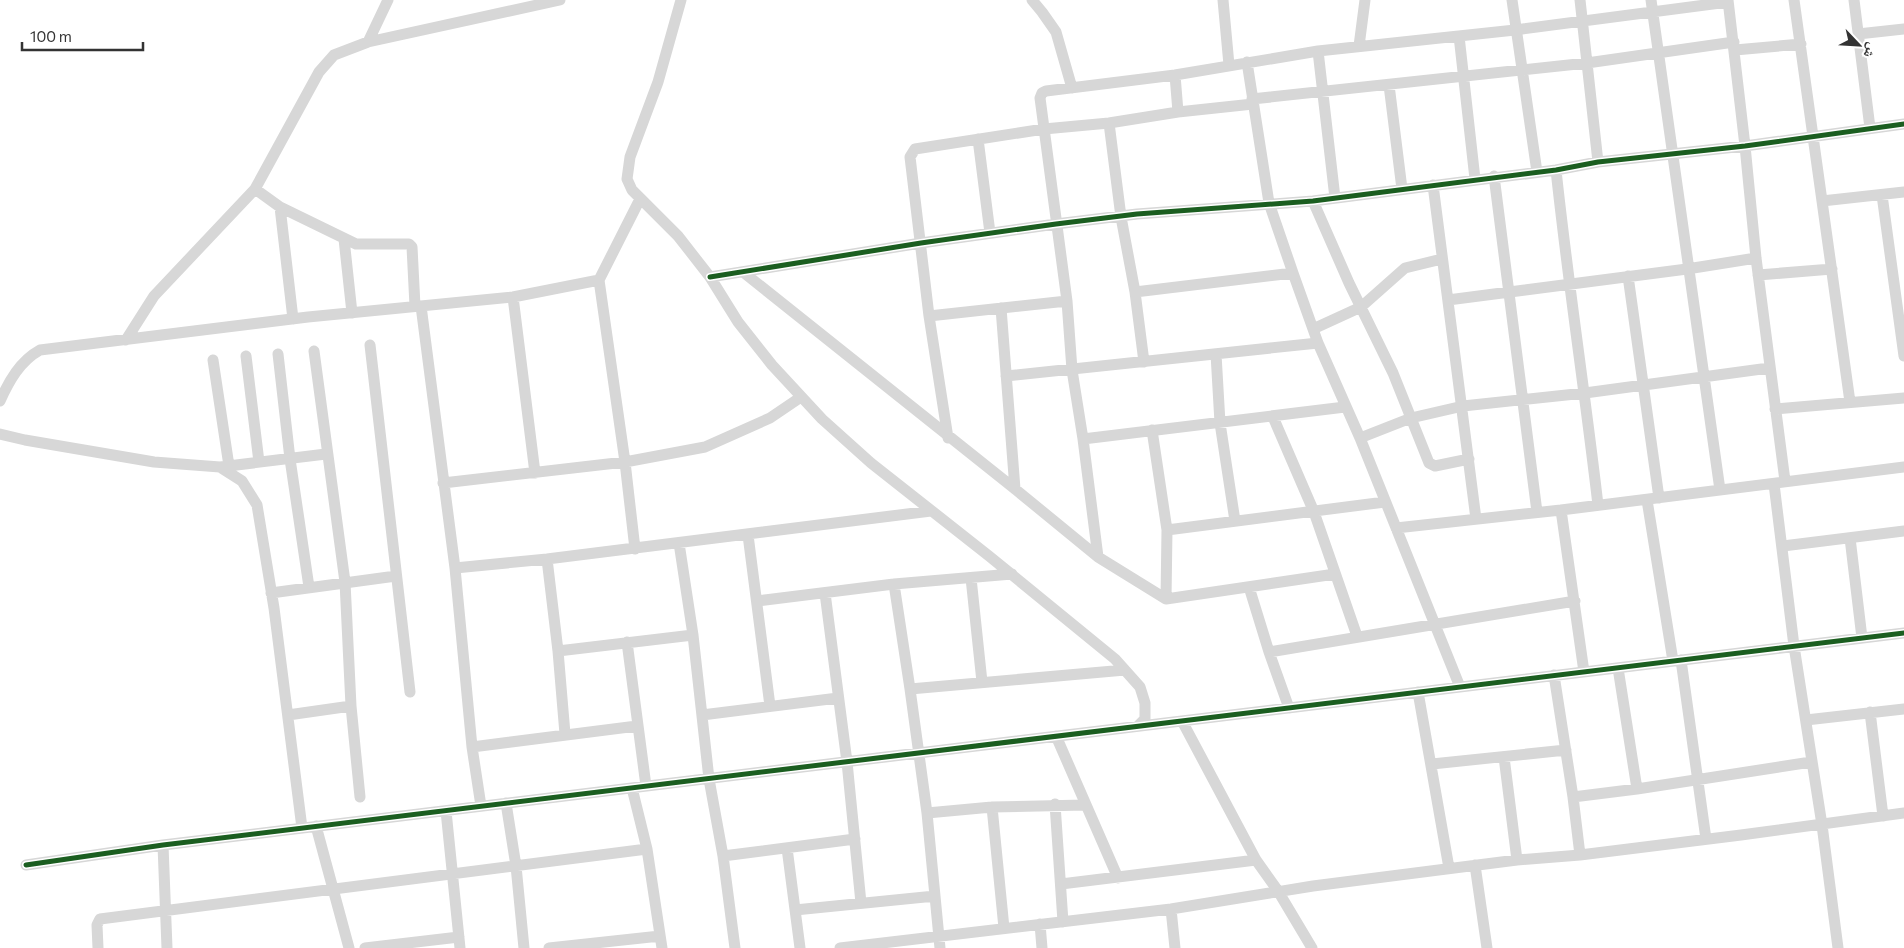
<svg xmlns="http://www.w3.org/2000/svg" width="1904" height="948" viewBox="0 0 1904 948" font-family="Commissioner,'Noto Naskh Arabic',sans-serif">
  <rect width="100%" height="100%" fill="#fff"/>
  <g fill="none" stroke-linecap="round" stroke-linejoin="round">
    <path stroke="#d7d7d7" stroke-width="11" d="M681,0l-23,82 -28,75 -3,22 5,11 46,46 32,41 28,45 34,43 50,54 49,44 118,93 126,103 25,28 5,16v16l-7,7
      M1032,0l10,12 14,20 16,56
      M1223,0l6,65
      M1512,0l25,172
      M1580,0l18,162
      M1651,0l69,490
      M1728,0l17,146 11,112 29,223
      M1794,0l56,402
      M1854,0l16,128
      M1858,34l46,-5
      M1459,36l16,143
      M368,42l20,-42
      M1359,46l6,-46
      M1735,50l66,-6
      M1318,51l17,147
      M1247,62l22,141 24,70 25,70 42,95 100,249
      M1175,75l3,37
      M1389,85l13,104
      M1252,99l335,-36 147,-21
      M1109,123l12,94 14,75 9,70
      M978,139l12,94
      M1556,170c12,112 29,223 42,335
      M1494,176l43,336
      M1433,185l43,334
      M255,189l25,18 76,37h53l3,3 3,59
      M1882,195l22,161
      M1313,201l36,82 44,90 36,90 6,3 34,-7
      M1822,201l82,-9
      M280,207l13,112
      M344,239l8,74
      M743,272l272,217 83,68 68,42 169,-25
      M1758,275l74,-6
      M1628,276l31,222
      M710,277l211,-34 135,-19 81,-10 176,-13 243,-31 42,-8 147,-16 159,-22
      M599,280l26,182 10,87
      M1135,292l158,-19
      M513,297l22,176
      M1448,300l239,-31 69,-11
      M421,306l34,262 17,179 9,59
      M1001,308l14,181
      M929,316l138,-15
      M1313,329l48,-22 44,-39 37,-9
      M126,340l28,-44 101,-107 64,-117 15,-17 34,-13 192,-42
      M370,345l40,347
      M314,351l31,231 6,124 9,91
      M278,354l12,105 19,128
      M1216,354l4,69 15,98
      M246,356l13,106
      M213,360l16,106
      M1006,376l312,-33
      M0,401c9,-20 20,-40 40,-51l268,-33 205,-20 86,-17 41,-81
      M1775,409l129,-11
      M1273,417l41,95 43,124
      M1152,430l15,100 -1,69
      M0,434l25,6 129,22 66,5 22,14 15,24 17,103 28,220
      M948,438l-19,-122 -19,-159 5,-8 129,-20 65,-6 69,-11 75,-8
      M1360,438l51,-20 52,-12 122,-13 184,-25
      M1083,439l262,-32
      M220,467l106,-13
      M443,483l182,-21 80,-15 65,-29 31,-21
      M1774,484l20,162 28,179 16,123
      M1647,500l26,161
      M1561,510l23,162
      M1396,528l165,-18 343,-43
      M1167,530l218,-28
      M748,535l22,171
      M1850,538l12,100
      M679,543l14,92 16,144 14,77 12,92
      M1783,546l121,-15
      M1098,557l-15,-118 -11,-69 -5,-69 -27,-203 2,-5 4,-2 129,-16 143,-24 197,-21 213,-28
      M547,559l11,92 7,83
      M455,568l92,-9 384,-48
      M971,578l11,104
      M894,584l16,105 17,124 13,135
      M1249,587l20,65 20,56
      M271,593l125,-17
      M825,593l22,169 14,141
      M757,601l137,-17 118,-10
      M627,642l19,144
      M558,651l135,-16
      M1269,652l306,-51
      M1681,660l25,179
      M1618,668l19,121
      M1554,675l19,122 7,58
      M910,689l215,-19
      M1418,692l31,176
      M1870,712l13,104
      M288,715l63,-9
      M702,715l136,-17
      M1806,720l98,-11
      M1182,721l74,139 22,31 34,57
      M1056,736l62,142
      M472,747l165,-21
      M1504,757l13,103
      M1432,764l134,-14
      M632,788l15,61 15,99
      M1573,797l64,-8 174,-27
      M506,803l10,63 8,82
      M1055,804l8,118
      M992,807l12,121
      M446,811l14,137
      M927,813l65,-6 93,-2
      M316,826l33,122
      M163,845l4,103
      M787,848l13,100
      M723,856l132,-17
      M26,865l137,-20 1741,-212
      M1475,865l12,83
      M1061,884l195,-24
      M1171,909l4,39
      M795,910l140,-14
      M1040,924l2,24
      M98,948l-1,-23 3,-6 547,-70
      M365,948l94,-11
      M549,948l111,-12
      M840,948l331,-39 142,-23 204,-26 63,-5 161,-20 163,-22"/>
    <defs>
      <path id="cycleway" d="M710,277l211,-34 135,-19 81,-10 176,-13 243,-31 42,-8 147,-16 159,-22
        M26,865l137,-20 1741,-212"/>
    </defs>
    <use href="#cycleway" stroke="#fff" stroke-width="8"/>
    <use href="#cycleway" stroke="#1b5e20" stroke-width="5"/>
  </g>
  <g transform="translate(1859 45) rotate(115)" stroke="#ffffff" stroke-width="4" paint-order="stroke">
  <path d="M0-4L9 19L0 12L-9 19Z" fill="#333333"/>
  <text y="-8" font-size="14" font-weight="bold" text-anchor="middle" fill="#333333">ش</text>
  </g>
  <path d="M22 42v8h121v-8" fill="none" stroke="#333333" stroke-width="2.5"/>
  <text x="30" y="42" font-size="15" fill="#333333" stroke="#ffffff" stroke-width="4" paint-order="stroke">100 m</text>
</svg>
